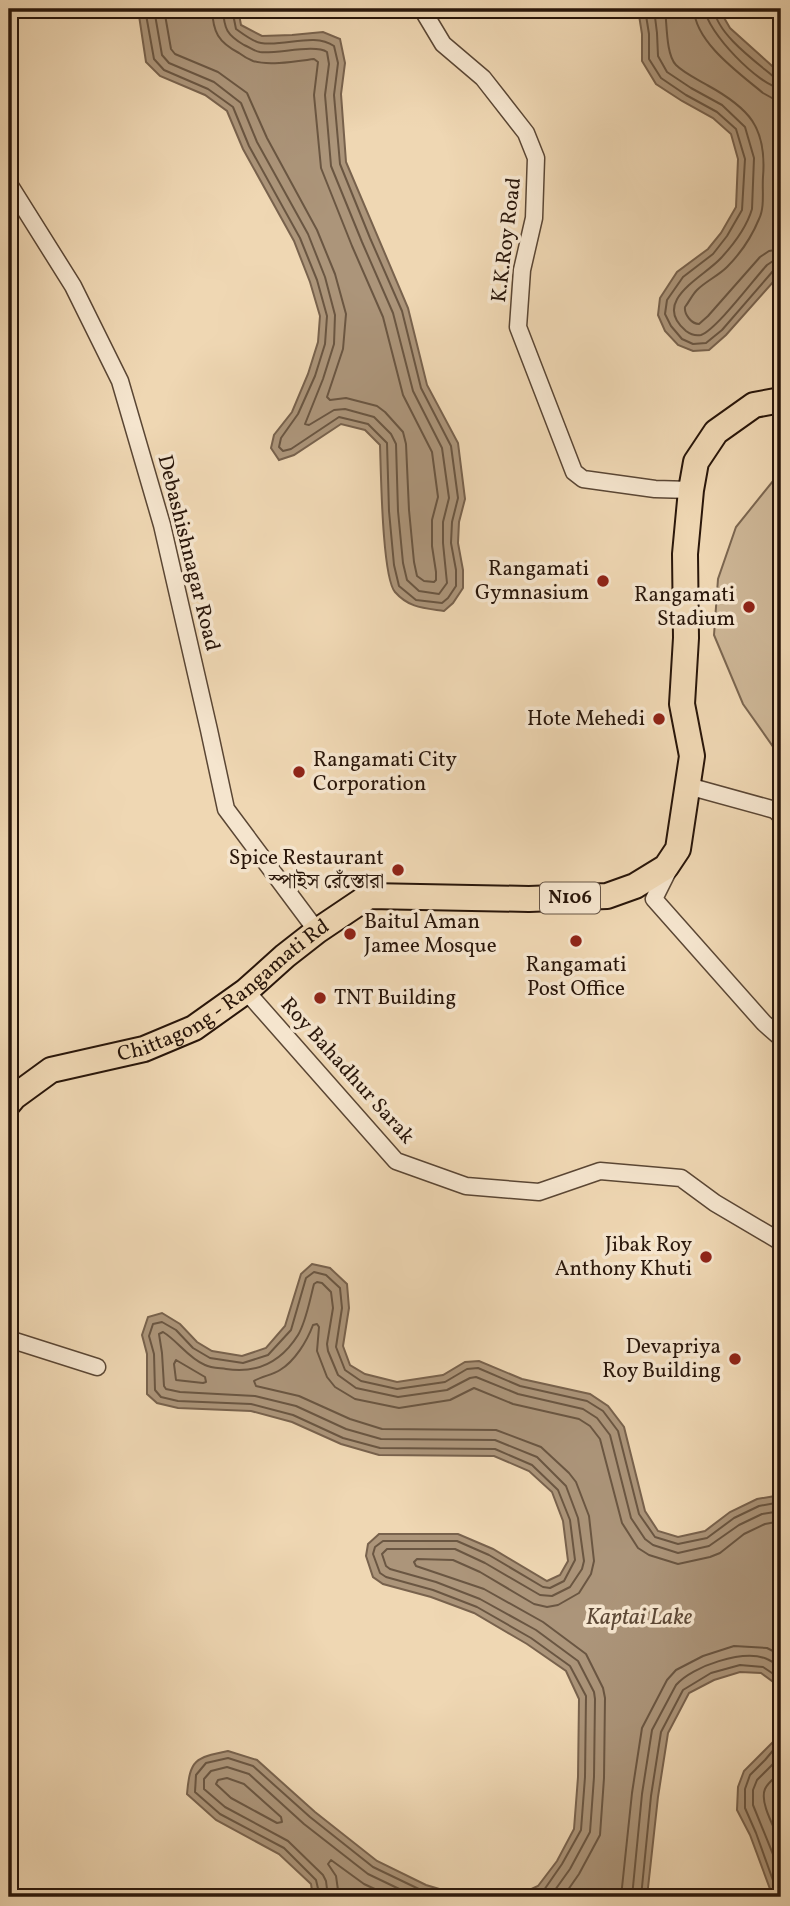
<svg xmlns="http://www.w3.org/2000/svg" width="790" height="1906" viewBox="0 0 790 1906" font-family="Vollkorn,'Noto Serif Bengali',serif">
  <rect width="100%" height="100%" fill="#efd7b3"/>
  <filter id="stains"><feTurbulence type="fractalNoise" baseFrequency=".00286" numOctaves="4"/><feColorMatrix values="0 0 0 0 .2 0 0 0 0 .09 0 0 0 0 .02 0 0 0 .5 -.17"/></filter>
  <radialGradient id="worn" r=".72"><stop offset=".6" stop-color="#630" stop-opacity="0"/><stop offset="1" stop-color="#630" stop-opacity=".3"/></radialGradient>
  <path fill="#cdb696" stroke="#7b6650" stroke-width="2" d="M781,474v284l-38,-54 -29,-69 4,-56 18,-52 41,-51z"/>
  <path fill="#ac957a" stroke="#78624d" stroke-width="2" d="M138,9h100l3,16 21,11 30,-1 31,-3 17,7 5,24 -4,31 5,68 62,146 19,77 31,58 7,56 -6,23 -1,21 5,27v18l-10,15 -9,8c-20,-3 -35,-3 -49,-19 -13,-15 -14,-122 -15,-147l-15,-15 -24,-6 -47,31 -15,5 -8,-12 3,-13 18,-23 16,-38 10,-32 2,-26 -10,-34 -16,-41 -51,-92 -16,-38 -22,-16 -45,-19 -14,-14z
    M638,9h81l11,19 51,46v199l-55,62 -17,15 -16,1 -15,-6 -13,-14 -7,-16 2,-17 17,-26 31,-23 13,-16 15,-26 2,-48 -7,-25 -18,-16 -31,-17 -26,-17 -14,-23v-27z
    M312,1264l18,4 17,16 2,24 -6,38 7,19 15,9 32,8 46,-7 22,-13 14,-1 43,18 68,15 18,12 16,21 21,84 13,20 20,6 27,-6 25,-19 27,-13 24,-4v197l-5,-8 -15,-11 -21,-1 -26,8 -25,13 -21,40 -10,64 -11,100h-133l24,-11 19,-25 17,-32 4,-52 1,-78 -13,-28 -39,-27 -53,-31 -43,-16 -48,-13 -10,-7 -7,-21 2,-12 11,-10h79l35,15 54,32 13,-6 8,-14 -5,-40 -11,-29 -23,-21 -35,-15 -115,-1 -38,-11 -49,-22 -41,-11 -73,-3 -21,-5 -10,-9v-40l-5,-19 6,-18 14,-4 18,11 17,18 15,9 30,5 24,-8 19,-22 16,-52z
    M781,1727v170h-8l-23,-62 -13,-25 1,-23 6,-16 29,-29z
    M228,1751l29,9 58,52 62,49 49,24 40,12h-153l-2,-13 -32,-30 -63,-34 -29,-26c3,-35 8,-36 41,-43z"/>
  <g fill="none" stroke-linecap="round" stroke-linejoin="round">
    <path stroke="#6a5642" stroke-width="2" d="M145,9l9,50 10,11 44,19 25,18 16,39 51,92 17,42 10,36 -2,28 -10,32 -17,38 -17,24 -2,9 4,4 8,-2 48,-32 29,7 19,19 2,68 5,54 5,21 17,14 26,3 6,-5 8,-12v-16l-5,-27 1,-21 6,-24 -7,-52 -30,-58 -19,-77 -32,-73 -30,-74 -6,-69 4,-32 -4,-17c-20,-14 -49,1 -73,-3 -8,-1 -18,-9 -25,-14l-4,-20
      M154,9l8,46 7,8 45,19 27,21 16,39 51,92 17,43 10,38 -1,29 -11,35 -18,45 4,1 25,-15 11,-1 29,8 17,17 5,10 2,67 5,52 4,17 12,11 20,3 8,-11 -4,-40v-21l6,-24 -7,-50 -29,-57 -20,-78 -31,-71 -31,-76 -6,-71 4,-31 -2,-12c-12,-8 -50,2 -67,0 -6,-1 -11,-5 -16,-7 -17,-10 -20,-16 -21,-36
      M164,9l7,40 4,5 43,18 29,21 20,45 50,92 18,44 11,40 -3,35 -16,48 3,3 16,-2 31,8 8,6 18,20 3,12 3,66 5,52 3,14 7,5 10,1 2,-2v-8l-4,-26v-26l6,-23 -6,-45 -29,-57 -20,-78 -31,-71 -31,-78 -7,-73 4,-33 -4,-3c-16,2 -45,7 -61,2 -5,-2 -10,-5 -14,-8 -21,-11 -26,-21 -27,-44
      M645,9l4,25v25l12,19 25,17 31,17 19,17 9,30 -3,51 -15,26 -14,18 -30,23 -16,23 -2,14 6,12 11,13 11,5 13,-1 16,-13 51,-59 8,-2
      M654,9l3,24 1,23 9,16 24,16 31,17 23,22 9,31 -2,51c-5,17 -19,36 -31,49 -17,19 -71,43 -35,73 4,3 10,5 15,4 15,-5 53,-56 66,-70l6,-4 8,-1
      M665,9c2,15 1,46 11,56 8,8 21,14 31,20 42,23 60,42 56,92 -1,13 2,30 -4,42 -7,17 -19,35 -32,48 -9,9 -21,14 -30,23 -5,5 -8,12 -12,17 -1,8 7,17 14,17l9,-8 52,-59 9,-6 12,-2
      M694,9c1,33 45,64 69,84l9,5 9,1
      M705,9c1,22 55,78 76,79
      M714,9c3,25 41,52 60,68l7,2
      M176,1360l29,17 1,5 -3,1 -27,-3 -2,-16z
      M781,1756l-24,24 -4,10v15l28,69
      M781,1772c-5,5 -13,10 -16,17 -6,14 11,41 16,55
      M227,1778l17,6 37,33 1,5 -5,1 -46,-25 -15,-14 2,-4z
      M320,1897l-4,-17 -32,-32 -64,-34 -25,-22 1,-17 10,-12 22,-5 25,8 57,51 63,50 50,24 20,6
      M328,1897l-2,-16 -3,-6 -35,-34 -63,-34 -21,-18v-10l7,-8 16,-4 22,7 55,50 64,50 48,23
      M339,1897l-3,-21 -8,-12 3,-4 33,24 28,13
      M531,1897l13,-7 18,-26 19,-34 4,-53 1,-81 -16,-30 -39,-28 -54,-31 -44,-17 -47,-13 -6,-4 -7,-19 2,-7 8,-6h74l32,14 54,32 7,1 14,-7 11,-21 -5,-40 -12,-30 -26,-25 -37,-16 -115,-1 -37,-10 -50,-23 -42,-11 -73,-3 -17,-4 -6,-7 -1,-36 -5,-18 4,-12 9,-2 14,8 17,18 17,10 33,5 25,-8 23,-25 15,-52 8,-6 12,3 14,13 2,20 -6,39 9,23 16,11 36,8 48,-7 22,-13 11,-1 42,18 67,15 16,10 15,20 21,83 16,23 23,7 29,-6 27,-20 25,-12 22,-4
      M550,1897l20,-28 20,-37 4,-55 1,-78 -1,-7 -16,-31 -42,-31 -56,-31 -44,-17 -46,-13 -4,-3 -4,-12 5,-5h68l30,14 55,32 12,1 18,-9 12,-18 2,-8 -6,-43 -12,-32 -29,-29 -42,-17 -114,-1 -35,-10 -50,-23 -41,-10 -75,-4 -14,-3 -2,-3 -2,-33 -3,-19 4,-2c15,9 25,26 42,33 6,3 14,3 21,4 32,5 55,-7 72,-34 8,-13 12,-36 16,-51l3,-2 5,1 9,9 2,16 -6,36 1,7 10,24 18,13 42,9 49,-7 23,-12 6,-1 42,17 65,15 14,9 13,17 21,83 14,21 8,6 25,8 31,-7 30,-21 23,-11 19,-3
      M563,1897l16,-23 21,-39 4,-57 1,-80 -2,-10 -17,-34 -43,-32 -59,-33 -68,-23 -2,-4 3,-3 36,1 27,12 54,32 13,3 11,-2 21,-12 12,-19 3,-13 -5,-45 -13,-34 -7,-9 -28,-26 -45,-17 -114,-1 -32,-10 -51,-23 -43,-10 -2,-5c8,-5 19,-6 26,-11 15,-9 27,-29 33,-45l4,-1 2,3 -2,24 10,26 8,10 20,12 44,9 51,-8 24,-12 39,16 66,15 11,7 10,13 22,84 16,25 11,7 29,9 32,-7 10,-4 24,-19 21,-10 16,-3
      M621,1897l11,-104 10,-65 25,-48 9,-10 27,-14 31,-10 33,2 14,7
      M632,1897l10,-103 10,-64 24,-45c16,-19 68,-36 91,-26 5,2 10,6 14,9
      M641,1897l10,-101 10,-64 22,-42 28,-17 29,-8 23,2 18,12
      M779,1897l-23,-64 -11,-25v-19l5,-14 15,-15 16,-19"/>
    <defs>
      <path id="minor" d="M422,9l21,35 40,34 43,55 10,25 -2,60 -12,52 -4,57 56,145 9,7 72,10 36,1
        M9,184l64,102 47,95 42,144 47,205 17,79 91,122
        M688,786l87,24 6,6
        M670,867l-16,32 110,124 17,15
        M246,991l150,170 70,25 73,6 61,-21 81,7 34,25 66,39
        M9,1339l88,28"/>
      <g id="trunk">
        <path id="s1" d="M9,1103l5,-6 37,-27 93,-21 50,-21 52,-37 39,-35 32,-25 52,-35 160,3 78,-3 28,-10 31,-19 12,-18 14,-93 -10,-52 4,-66 -1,-84 6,-64 5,-28 20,-30 38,-27 27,-5"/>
      </g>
    </defs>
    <use href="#minor" stroke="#5a4634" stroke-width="19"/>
    <use href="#trunk" stroke="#29160a" stroke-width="28"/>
    <use href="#minor" stroke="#f5e5ce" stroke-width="16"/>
    <use href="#trunk" stroke="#efd7b3" stroke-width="24"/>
  </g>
  <g fill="#8f2418" stroke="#f5e5ce" stroke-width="2.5">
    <circle cx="603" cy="581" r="7"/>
    <circle cx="749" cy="607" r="7"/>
    <circle cx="659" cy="719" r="7"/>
    <circle cx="299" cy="772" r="7"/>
    <circle cx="398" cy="870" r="7"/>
    <circle cx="350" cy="934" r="7"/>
    <circle cx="576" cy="941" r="7"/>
    <circle cx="320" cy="998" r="7"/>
    <circle cx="706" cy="1257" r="7"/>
    <circle cx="735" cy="1359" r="7"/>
  </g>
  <g text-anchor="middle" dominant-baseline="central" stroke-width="7" stroke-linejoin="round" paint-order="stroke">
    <rect fill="#f5e5ce" stroke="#665445" stroke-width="2" x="540" y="882.5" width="60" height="31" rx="5"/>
    <g font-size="19" font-weight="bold" fill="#29160a">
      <text x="570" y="898">N106</text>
    </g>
    <g font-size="21" fill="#29160a" stroke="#f5e5ce">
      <text transform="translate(507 240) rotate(-83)">K.K.Roy Road</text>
      <text transform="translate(188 553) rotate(76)">Debashishnagar Road</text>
      <text stroke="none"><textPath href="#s1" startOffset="247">Chittagong - Rangamati Rd</textPath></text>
      <text transform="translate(347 1071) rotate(48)">Roy Bahadhur Sarak</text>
    </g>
    <g font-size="21" fill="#29160a" stroke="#f5e5ce" text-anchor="end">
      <text x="589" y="569">Rangamati<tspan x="589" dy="24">Gymnasium</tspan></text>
      <text x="735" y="595">Rangamati<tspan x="735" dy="24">Stadium</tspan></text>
      <text x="645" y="719">Hote Mehedi</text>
      <text x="313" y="760" text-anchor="start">Rangamati City<tspan x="313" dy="24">Corporation</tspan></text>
      <text x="384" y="858">Spice Restaurant<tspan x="384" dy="24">স্পাইস রেঁস্তোরা</tspan></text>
      <text x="364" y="922" text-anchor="start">Baitul Aman<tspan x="364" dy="24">Jamee Mosque</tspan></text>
      <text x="576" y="965" text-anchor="middle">Rangamati<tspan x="576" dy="24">Post Office</tspan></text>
      <text x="334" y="998" text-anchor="start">TNT Building</text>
      <text x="692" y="1245">Jibak Roy<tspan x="692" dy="24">Anthony Khuti</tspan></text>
      <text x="721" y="1347">Devapriya<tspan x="721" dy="24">Roy Building</tspan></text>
    </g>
    <g font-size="23" font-style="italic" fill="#5d4937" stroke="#f5e5ce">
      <text x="639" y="1618">Kaptai Lake</text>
    </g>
  </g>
  <rect width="790" height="1906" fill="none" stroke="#efd7b3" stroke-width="35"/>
  <rect x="10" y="10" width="769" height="1885" fill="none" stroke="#29160a" stroke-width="3.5"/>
  <rect x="18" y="18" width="755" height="1871" fill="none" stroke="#29160a" stroke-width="2"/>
  <rect width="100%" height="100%" filter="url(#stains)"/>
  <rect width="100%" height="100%" fill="url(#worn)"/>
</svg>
